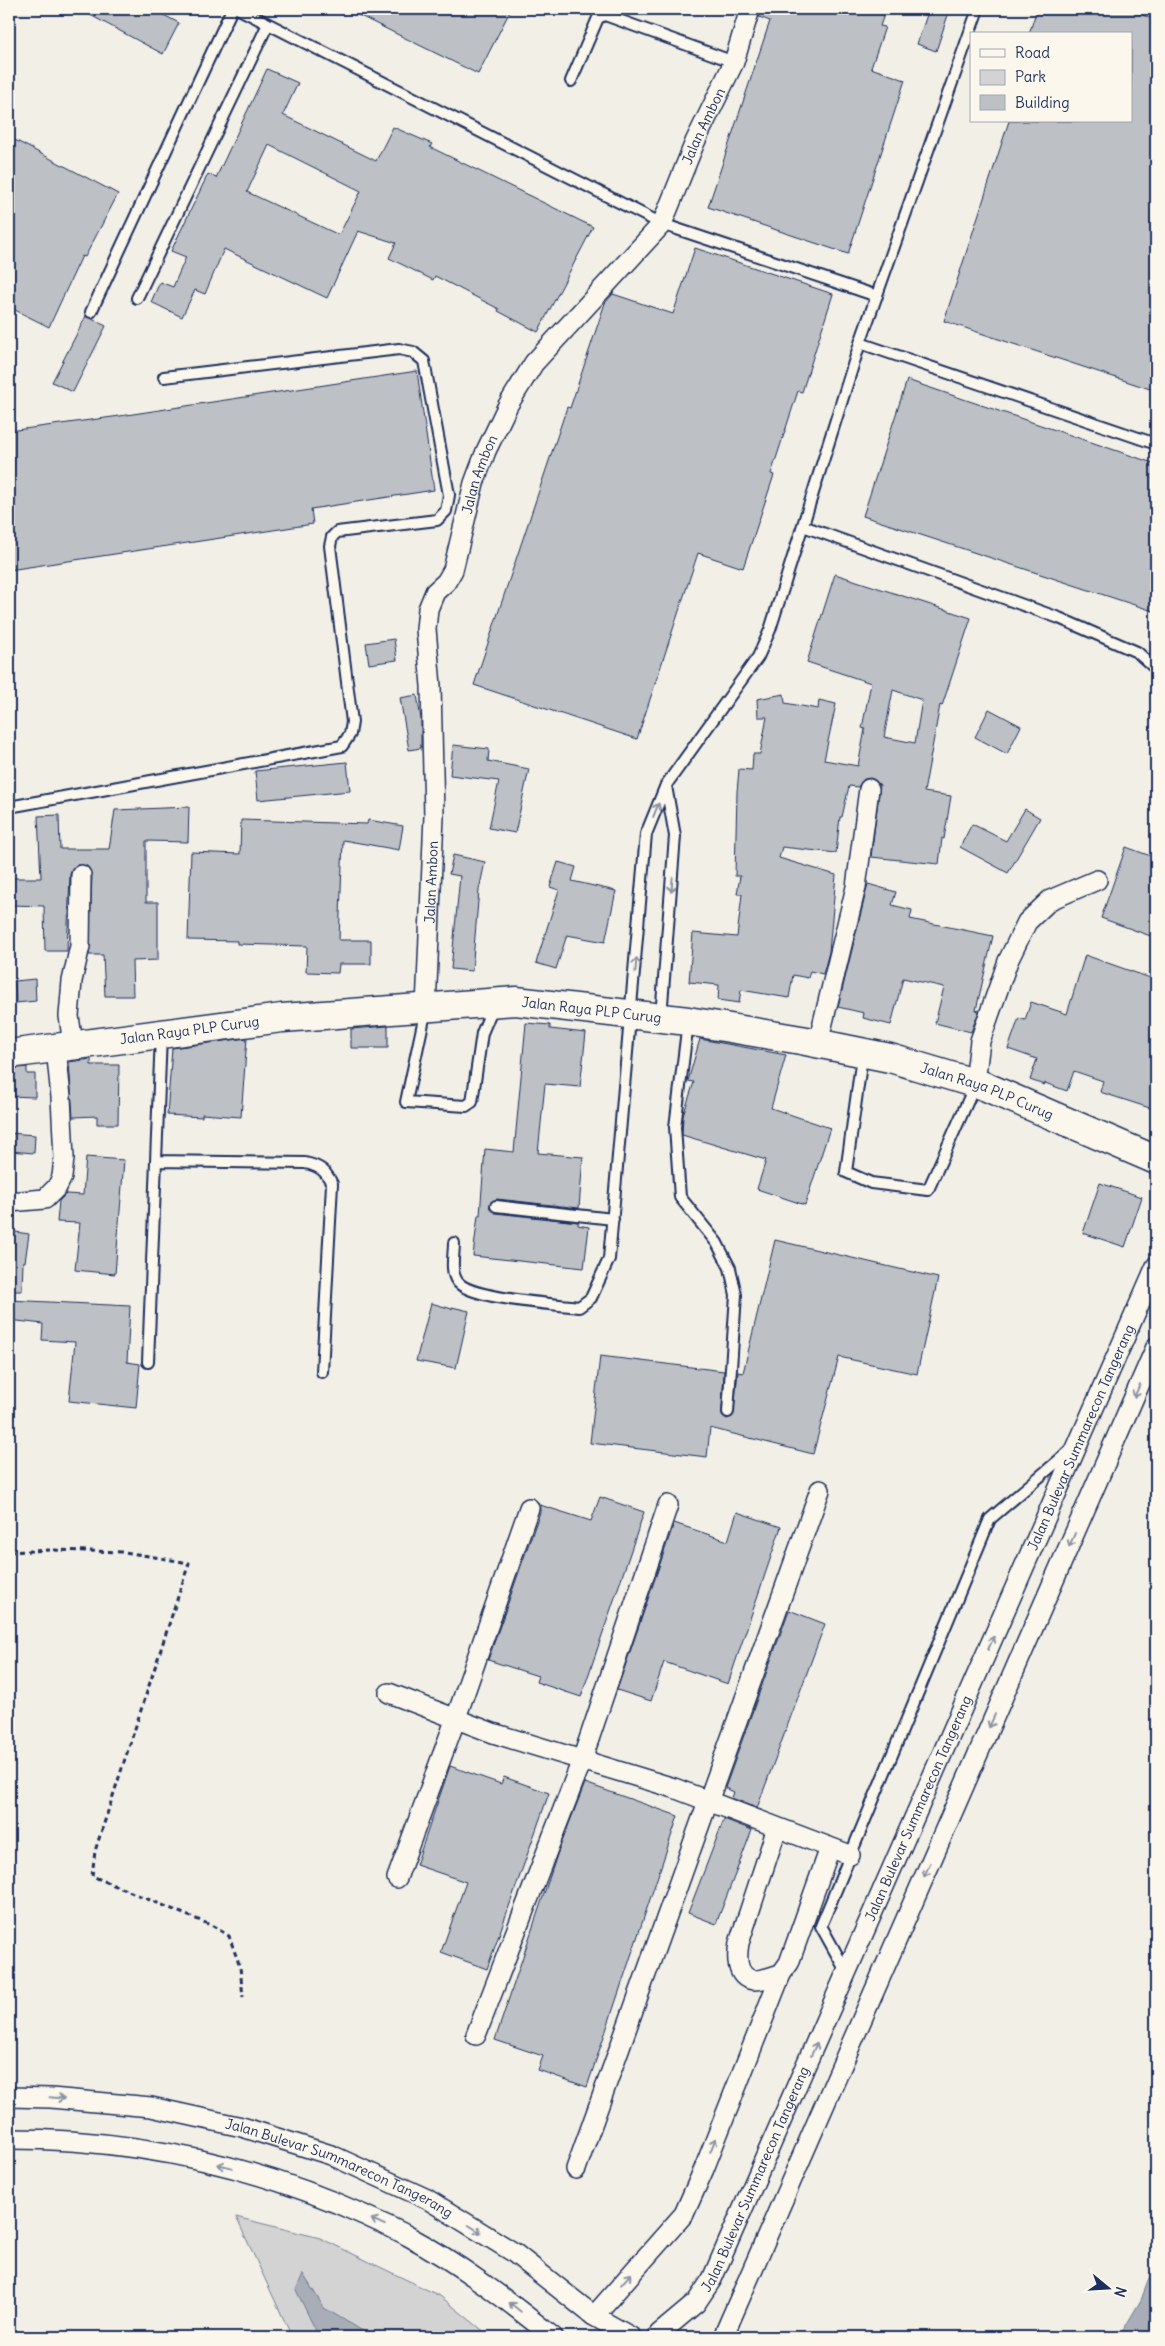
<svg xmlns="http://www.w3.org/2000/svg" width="1165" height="2346" viewBox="0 0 1165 2346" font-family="Delius,sans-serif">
  <rect width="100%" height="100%" fill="#f2efe6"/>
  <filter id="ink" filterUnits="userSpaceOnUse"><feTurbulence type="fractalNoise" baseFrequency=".02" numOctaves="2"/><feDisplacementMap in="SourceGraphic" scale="10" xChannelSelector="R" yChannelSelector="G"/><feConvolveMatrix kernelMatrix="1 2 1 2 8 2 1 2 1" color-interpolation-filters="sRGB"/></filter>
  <g filter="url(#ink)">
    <path fill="#d2d3d2" stroke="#768198" d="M236,2217l84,21 120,58 51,41h-199z"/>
    <path fill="#a9adb7" stroke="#707b93" d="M1156,2260v77h-37l22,-37z
      M303,2274l21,34 49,29h-54l-23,-47z"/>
    <path fill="#bdc0c4" stroke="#1b2f5e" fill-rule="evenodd" d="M79,9h73l27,14 -16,31z
      M346,9h165l-33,65z
      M761,9h125l-6,17 5,1 -14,41 34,12 -57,174 -140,-47 62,-186 -11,-4z
      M929,9h21l-14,42 -19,-7z
      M1037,9h101l-1,4 19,7v371l-212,-70 65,-200h122v-87h-102z
      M267,69l31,14 -15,32 93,46 17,-34 39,17 -2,3 163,80 -55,105 -40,-21 1,-2 -64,-33 -2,4 -44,-22 7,-15 -38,-12 -31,67 -103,-49 -19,45 -10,-4 -13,27 -31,-15 9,-20 13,5 13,-30 -15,-6 37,-77 8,4zM269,145l92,46 -22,44 -92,-43z
      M9,137l109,57 -33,63 -3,-1 -33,71 -40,-20z
      M695,248l138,46 -31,98 -4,-1 -27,83 3,1 -31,93 -45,-15 -61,186 -163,-54 93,-278 3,1 35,-105 8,-9 60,20z
      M86,316l20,10 -33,66 -21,-10z
      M417,371l17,119 -123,19 2,15 -304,46v-139l111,-15z
      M907,380l249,84v148l-293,-96z
      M835,574l136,44 -29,88 -2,-1 -16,87 27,4 -7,43 -2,-1 -3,26 -68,-7 9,-72 -5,-5 -5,-2 -6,1 -6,8 -9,-1 -7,31h-2l-4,36 -54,-6 -3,11 57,17 -7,77 -6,22 -13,-3 -2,7 -15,-3 -4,23 -48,-8 -2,13 -21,-3 1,-15 -30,-3 4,-49 44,4 5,-43h-5l3,-18h-5l2,-84 2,-23 13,1 1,-16h7l7,-37h-9l-1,-18 27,-5 1,9 33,6 1,-9 17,4 -12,56 34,6 7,-37 -3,-1 9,-45 -64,-21zM893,690l29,10 -7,43 -31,-6z
      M394,639l3,21 -28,4 -3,-21z
      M417,695l4,24v29l-12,2 -9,-52z
      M989,709l32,17 -14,28 -32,-17z
      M453,745l36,4 -1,12 41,8 -14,64 -26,-5 10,-47 -49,-6z
      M347,762l3,29 -92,9 -3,-29z
      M189,807l-1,35 -42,-1v61h12v58l-26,1 1,35h-28l-2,-41h-14l3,-80 -5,-9 -11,-1 -6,9 -3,77h-22l-1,-45 -33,-1 1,-27h29l-3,-62 21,-1 1,34h49l6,-39z
      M1025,809l15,9 -32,55 -48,-26 12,-23 34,17z
      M241,820l126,4 1,-4 35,6 -4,24 -56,-10 -4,100h32v24h-32l-1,9 -32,-1 1,-26 -70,-2v-3l-49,-1 3,-88 49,2z
      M1126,847l30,11v80l-55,-20z
      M453,855l32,7 -6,28 -7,81 -21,-2 9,-93 -11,-2z
      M558,862l18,5 -4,14 44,10 -11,51 -38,-7 -11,34 -20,-6 23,-73 -9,-3z
      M868,884l28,8 -4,13 20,5 -2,9 83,17 -17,74 3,1 -8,21 -36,-9 9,-36 -41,-9 -12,47 -28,-7 1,-5 -26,-6z
      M1085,955l71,25v130l-56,-18 3,-11 -29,-10 -7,20 -22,-8 -1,2 -14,-5 7,-21 -29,-10 11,-31 6,2 6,-18 36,12z
      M35,979l1,22 -20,2 -1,-22z
      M526,1023l24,2v4l36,4 -6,54 -35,-3 -7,69 45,4 -4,51 -82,-9 -6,3 -1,6 5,5 83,9v3l11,2 -5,41 -111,-12 5,-41h2l5,-66 29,3z
      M388,1026v22h-37v-19z
      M247,1038l-6,79 -39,-3v3l-35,-2 5,-67z
      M700,1039l86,16 -15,53 59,20 -25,77 -48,-16 9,-29 -84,-25 1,-19 11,-34 -6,-1z
      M91,1059v6h28l-1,59h-21v-8l-24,1 -4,-55z
      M27,1067v7h8v23l-26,-1v-27z
      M9,1133l26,2 -1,18 -25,-2z
      M86,1157l38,3 -9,114 -40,-4 5,-47 -23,-1 2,-21 7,-7 17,1z
      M1100,1183l42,14 -17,50 -42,-14z
      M9,1231l20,3 -4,28h-2l-1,29h-13z
      M775,1240l163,38 -21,96 -78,-17 -26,97 -103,-26 -3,29 -117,-14 10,-87 124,15 -2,44 5,4 6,-3 5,-44 5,1z
      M9,1300l121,6 -3,56 13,2 -4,44 -67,-7 6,-59 -33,-2 1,-16 -34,-4z
      M431,1303l21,6v-2l17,4 -13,57 -40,-7z
      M600,1497l44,15 -63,185 -45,-15 2,-6 -50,-16 52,-148v-7l51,16z
      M737,1512l44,15 -53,157 -64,-22 -13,39 -34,-11 57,-167 54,18z
      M789,1610l36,14 -68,184 -25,-10 2,-6 -9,-4z
      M450,1766l51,18 3,-7 45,16 -62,176 -46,-17 25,-70 -50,-17z
      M585,1783l93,33 -91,271 -49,-17 5,-14 -48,-16 63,-188z
      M724,1819l28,11 -36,94 -28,-11z"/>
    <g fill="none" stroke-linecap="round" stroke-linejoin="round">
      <defs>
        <path id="lane" d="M239,9l423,215 215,72
          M571,81l27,-63 7,-3 129,47
          M137,298l131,-274
          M91,312l141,-303
          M860,343l296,101
          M803,526l256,92 78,34 19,17
          M9,807l333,-61 8,-12 2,-12 -22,-176 2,-9 5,-5 100,-12 9,-9 3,-16 -25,-134 -11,-9 -14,-3 -235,28
          M426,1009l-20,93 60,4 6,-4 10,-69 8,-19 8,-7
          M661,1017l14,-181 -9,-50
          M688,1022l-13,105 5,70 37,46 13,25 6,27 -8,117
          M867,1057l-6,7 -15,108 25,11 57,7 43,-96 8,-5
          M156,1161l149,2c15,3 21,8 27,21l-10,188
          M496,1206l117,13
          M454,1243c0,12 -4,28 3,38 11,18 99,23 122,26l12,-9 18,-39 37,-425 20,-49 92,-128 12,-27 90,-287 118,-334
          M148,1362l13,-327
          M847,1973l-26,-47 169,-407 82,-70"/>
        <g id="street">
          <path id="s1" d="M426,1008l8,-192 -3,-130 -5,-57 2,-20 7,-17 11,-10 7,-12 21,-87 12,-32 22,-46 26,-42 128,-139 33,-82 39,-80 16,-53"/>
          <path d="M818,1043l38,-156 13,-98"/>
          <path d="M73,1045l-4,-29 3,-35 8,-35 1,-71"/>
          <path d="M975,1082l5,-41 28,-80 19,-39 23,-22 47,-20"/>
          <path d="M9,1202l36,-3 12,-12 5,-10 2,-19 -3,-61 -5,-49"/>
          <path d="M389,1693l104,40 181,55 176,67"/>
          <path d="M777,1828l-38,115c-2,12 -4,34 14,37 8,1 20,-4 28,-6l8,-11 41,-115"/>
          <path d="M397,1878l59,-160 73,-210"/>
          <path d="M476,2035l106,-275 86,-255"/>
          <path id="s2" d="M9,2097l42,1 100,9 91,20 89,28 96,44 86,53 81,64 37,21"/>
          <path d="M9,2139c122,0 243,25 355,76 14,7 30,13 44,21 52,28 99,64 145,101"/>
          <path d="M576,2169l244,-679"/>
          <path d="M594,2316l90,-102 20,-45 77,-195"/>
          <path id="s3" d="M659,2334l37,-31 16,-24 444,-1013"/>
          <path d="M723,2337l433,-990"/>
        </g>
        <g id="primary">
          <path id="s4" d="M9,1054l273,-36 234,-17 172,20 113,19 89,18 94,28 172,74"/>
        </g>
      </defs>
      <use href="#lane" stroke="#1b2f5e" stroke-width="14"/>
      <use href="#street" stroke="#1b2f5e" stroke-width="22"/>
      <use href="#primary" stroke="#1b2f5e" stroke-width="31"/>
      <path stroke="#1b2f5e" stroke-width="3" stroke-dasharray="5 4" stroke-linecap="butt" d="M9,1552l42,-2 74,2 64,11 -94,288 -3,25 121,50 16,10 11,31 3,30"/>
      <use href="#lane" stroke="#fbf7ec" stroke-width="10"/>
      <use href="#street" stroke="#fbf7ec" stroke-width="19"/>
      <use href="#primary" stroke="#fbf7ec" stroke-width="28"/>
    </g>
    <defs><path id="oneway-shaft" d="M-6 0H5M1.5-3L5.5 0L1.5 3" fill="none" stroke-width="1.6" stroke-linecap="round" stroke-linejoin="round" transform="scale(1.25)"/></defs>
    <g stroke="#8b93a5">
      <use href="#oneway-shaft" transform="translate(656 810) rotate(-68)"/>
      <use href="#oneway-shaft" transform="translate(672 885) rotate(95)"/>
      <use href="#oneway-shaft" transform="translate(636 965) rotate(-85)"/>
      <use href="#oneway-shaft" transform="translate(1137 1391) rotate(114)"/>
      <use href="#oneway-shaft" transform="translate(1072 1540) rotate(114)"/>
      <use href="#oneway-shaft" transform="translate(991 1643) rotate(-66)"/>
      <use href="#oneway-shaft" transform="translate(992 1721) rotate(114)"/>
      <use href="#oneway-shaft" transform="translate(927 1870) rotate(114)"/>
      <use href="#oneway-shaft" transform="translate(814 2049) rotate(-66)"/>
      <use href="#oneway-shaft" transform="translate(57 2098) rotate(5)"/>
      <use href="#oneway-shaft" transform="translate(713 2145) rotate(-68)"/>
      <use href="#oneway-shaft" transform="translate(225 2166) rotate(-167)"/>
      <use href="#oneway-shaft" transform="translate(378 2222) rotate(-156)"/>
      <use href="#oneway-shaft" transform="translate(475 2229) rotate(32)"/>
      <use href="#oneway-shaft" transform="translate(626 2279) rotate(-49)"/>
      <use href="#oneway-shaft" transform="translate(515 2307) rotate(-141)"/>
    </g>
  </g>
  <g text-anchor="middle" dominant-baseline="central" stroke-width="4.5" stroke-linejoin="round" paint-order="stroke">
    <g font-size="14" fill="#1b2f5e" stroke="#fbf7ec">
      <text stroke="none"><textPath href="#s1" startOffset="966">Jalan Ambon</textPath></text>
      <text stroke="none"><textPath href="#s1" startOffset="546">Jalan Ambon</textPath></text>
      <text stroke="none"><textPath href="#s1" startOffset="126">Jalan Ambon</textPath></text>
      <text stroke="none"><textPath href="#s4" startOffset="586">Jalan Raya PLP Curug</textPath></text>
      <text stroke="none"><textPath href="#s4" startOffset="182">Jalan Raya PLP Curug</textPath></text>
      <text stroke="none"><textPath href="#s4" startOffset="991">Jalan Raya PLP Curug</textPath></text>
      <text stroke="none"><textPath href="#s3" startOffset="996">Jalan Bulevar Summarecon Tangerang</textPath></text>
      <text stroke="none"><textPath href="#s3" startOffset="591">Jalan Bulevar Summarecon Tangerang</textPath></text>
      <text stroke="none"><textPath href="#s2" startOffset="341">Jalan Bulevar Summarecon Tangerang</textPath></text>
      <text stroke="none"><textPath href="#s3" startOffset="186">Jalan Bulevar Summarecon Tangerang</textPath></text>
    </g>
  </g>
  <rect width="1165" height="2346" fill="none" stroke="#fbf7ec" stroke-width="30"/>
  <rect x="15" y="15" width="1135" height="2316" fill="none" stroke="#1b2f5e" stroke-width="2" filter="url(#ink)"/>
  <rect x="970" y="32" width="162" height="90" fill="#fbf7ec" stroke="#a1a7b3"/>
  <rect x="980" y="49" width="25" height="8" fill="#fbf7ec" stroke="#a1a7b3"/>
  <text x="1015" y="58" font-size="15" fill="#1b2f5e">Road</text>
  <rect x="980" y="70" width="25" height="15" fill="#d2d3d2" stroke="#a1a7b3"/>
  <text x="1015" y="82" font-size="15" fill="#1b2f5e">Park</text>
  <rect x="980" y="95" width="25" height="15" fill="#bdc0c4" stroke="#a1a7b3"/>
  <text x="1015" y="108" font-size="15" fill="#1b2f5e">Building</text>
  <g transform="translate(1108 2288) rotate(108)" stroke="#fbf7ec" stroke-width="4" paint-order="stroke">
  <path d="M0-4L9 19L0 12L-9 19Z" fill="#1b2f5e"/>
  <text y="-8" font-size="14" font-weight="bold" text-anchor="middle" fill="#1b2f5e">N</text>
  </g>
</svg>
